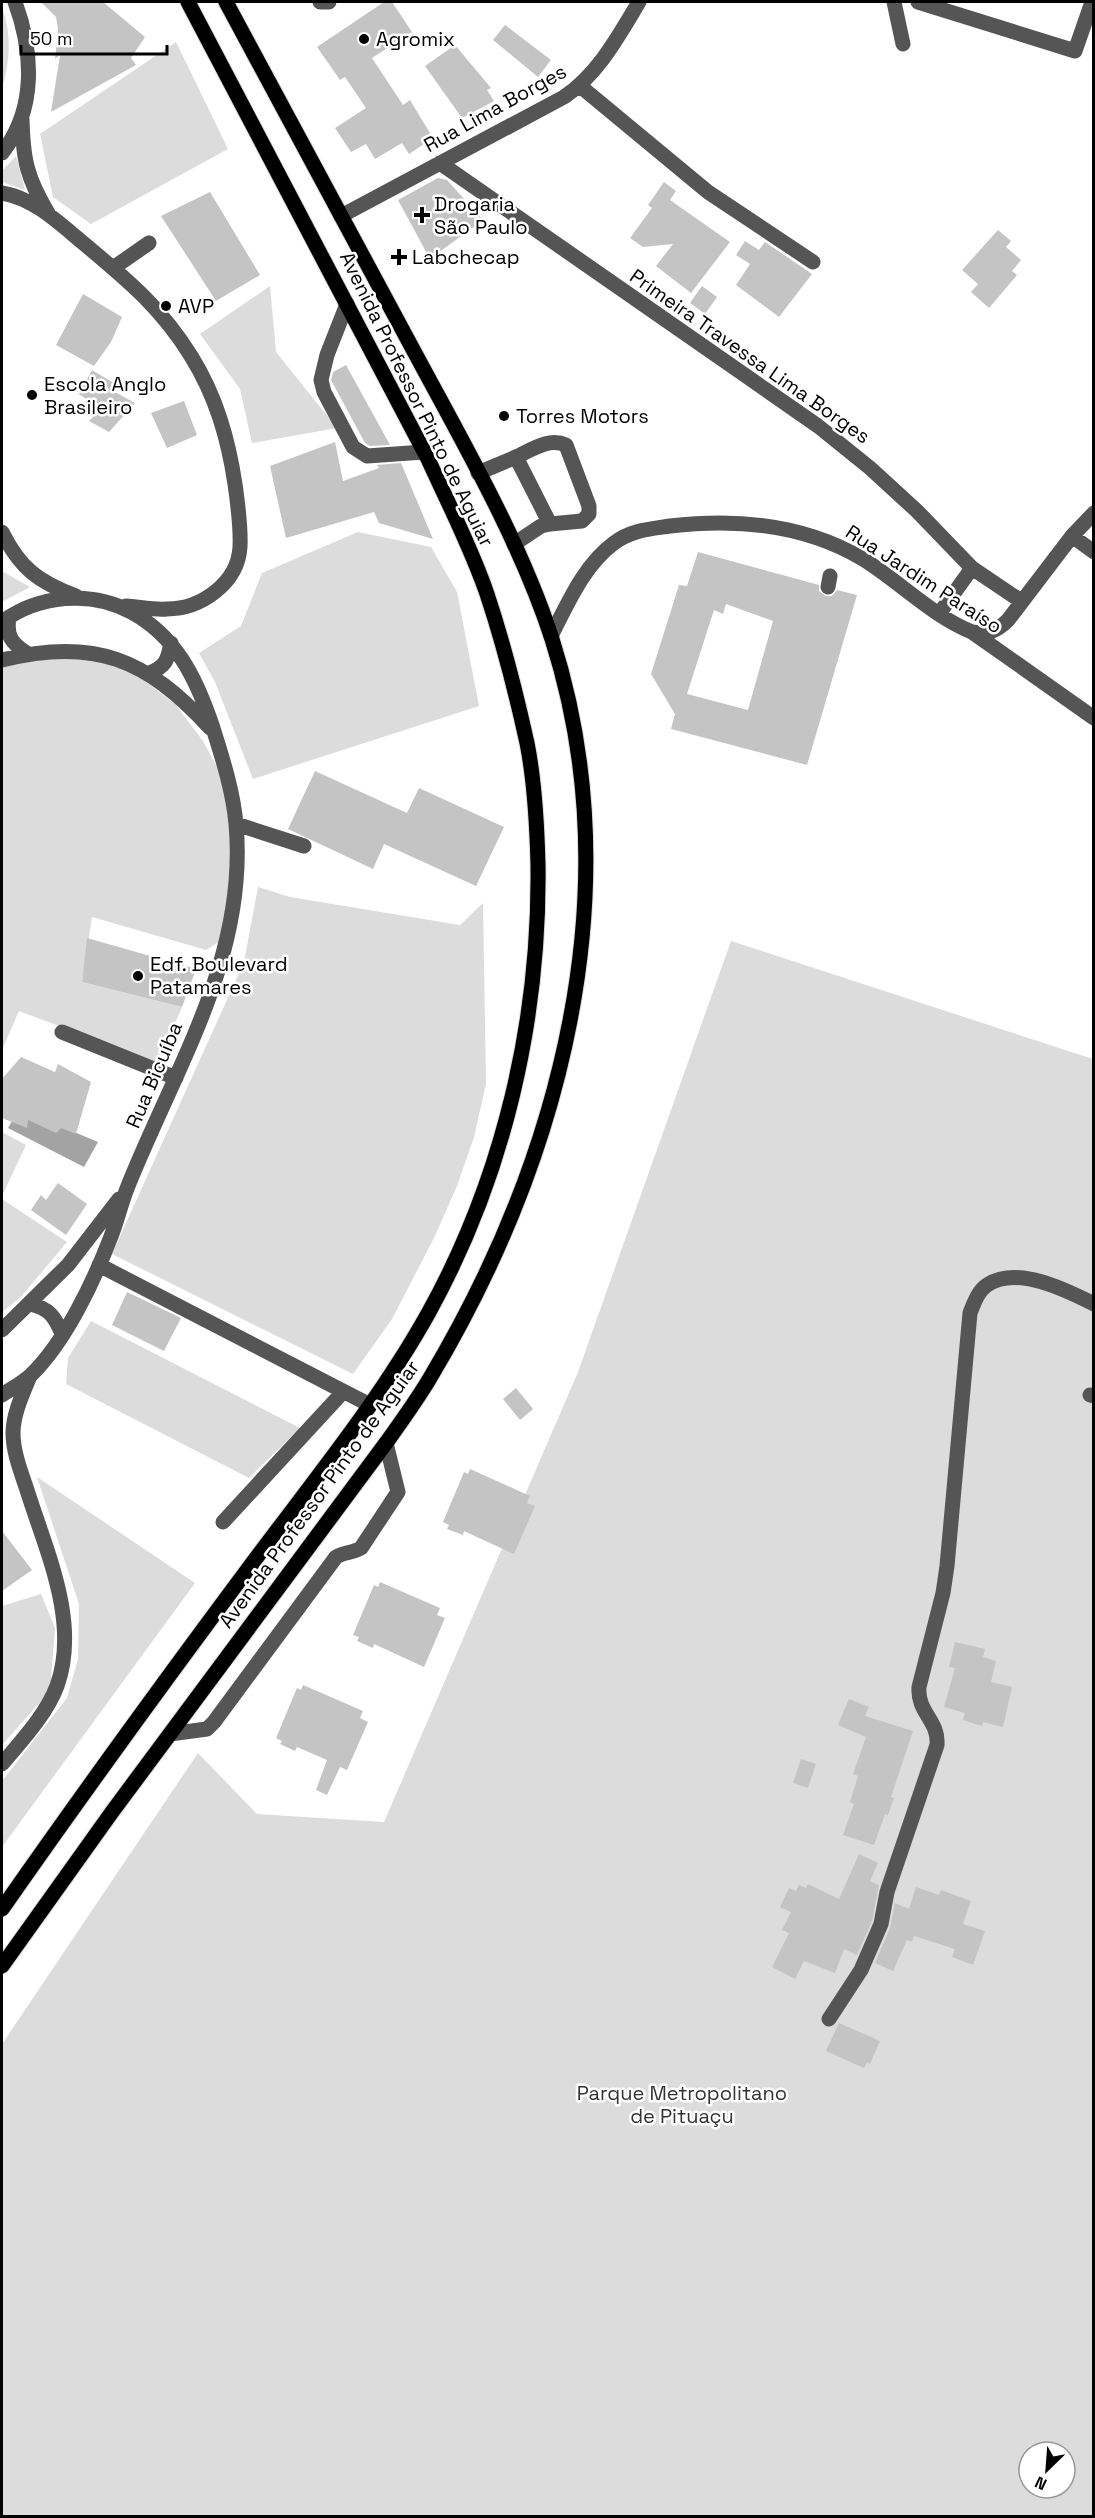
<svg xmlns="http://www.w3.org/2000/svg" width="1095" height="2518" viewBox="0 0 1095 2518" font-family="'Space Grotesk',sans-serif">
  <rect width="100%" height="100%" fill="#fff"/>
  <path fill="#dcdcdc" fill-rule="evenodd" d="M2,8c10,25 8,55 0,80z
    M176,42l52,107 -137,75 -38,-27 -13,-63z
    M16,156l9,34 -23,-8v-11z
    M270,286l6,66 61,76 -85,15 -12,-54 -40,-55z
    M358,532l73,15 26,45 22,114 -226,73 -38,-97 -16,-29 42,-27 21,-53z
    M2,571l28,16 -28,15z
    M87,656l46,16 42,32 28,37 38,71 -11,123 -24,15 -114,-33 -10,65 100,25 -24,56 -139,-52 -17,39v-383l35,-10z
    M258,887l32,10 170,28 23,-22 3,181 -12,53 -17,49 -23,52 -42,81 -39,55 -241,-120 132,-292z
    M731,941l362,118v1457h-1091v-472l196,-291 59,61 127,8 194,-450zM1029,2452h36v36h-36z
    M2,1132l24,13 -24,51z
    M2,1199l65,43 -47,56 -18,14z
    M91,1321l209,107 -51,50 -183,-94 2,-26z
    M37,1477l158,106 -193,264v-66l65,-83 11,-39 1,-55z
    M41,1594l14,34 -5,63 -48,54v-139z"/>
  <path fill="#a3a3a3" d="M19,1109l79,33 -14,25 -76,-39z"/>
  <path fill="#c4c4c4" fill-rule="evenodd" d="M41,2h62l42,35 -14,21 5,7 -85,47 9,-57 -5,4 3,-30 -2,-12z
    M384,2h8l20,30 -40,26 31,47 7,-5 23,38 -24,16 -7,-11 -27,16 -9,-15 -15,8 -16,-24 31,-20 -21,-31 -5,3 -23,-33z
    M505,25l46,35 -13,17 -45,-37z
    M455,45l36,43 -4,2 7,11 -32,17 -37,-52z
    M438,178l9,2 36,40 -53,39 -32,-59z
    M664,182l12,9 -6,9 60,42 -39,51 -35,-27 17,-22 -30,3 -13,-9 22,-30 -4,-3z
    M210,192l50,83 -44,26 -55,-85z
    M998,230l13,11 -5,6 15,13 -9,11 5,4 -28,33 -18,-16 7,-8 -16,-14z
    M745,241l14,9 6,-8 47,32 -33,43 -43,-32 14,-21 -14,-9z
    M702,286l15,11 -12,17 -15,-11z
    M83,294l39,23 -11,25 -17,24 -38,-21z
    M346,365l44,80 -20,1 -5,-3 -34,-63 2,-8z
    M92,370l20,12 -1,8 24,13 -26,29 -20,-11 4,-4 -6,-5 5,-9 -13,-9z
    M184,401l13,34 -30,13 -16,-35z
    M335,442l8,39 36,-13 -2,-3 24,-2 32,76 -54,-16 -5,-11 -88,26 -16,-72z
    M698,552l121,33v6l7,5h6l5,-6 20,5 -50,170 -136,-36 4,-15 -24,-40 28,-89 8,1zM726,604l47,17 -25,89 -61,-16 27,-84 9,4z
    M315,771l92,42 12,-25 85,39 -28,59 -92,-42 -11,25 -85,-40z
    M87,938l109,31 -14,38 -100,-25z
    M21,1057l34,15 3,-8 33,18 -15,52 -15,-6 -5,5 -28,-13 -1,8 -25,-10v-39z
    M58,1183l29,21 -21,31 -35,-25 10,-15 5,5z
    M127,1292l54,26 -17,33 -52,-26z
    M516,1388l17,21 -13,11 -17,-21z
    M470,1469l60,27 -3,7 8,3 -21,48 -50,-23 -1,4 -16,-6 2,-4 -6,-3 21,-50 4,2z
    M2,1531l30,39 -30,21z
    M380,1582l60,26 -3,7 8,3 -21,49 -50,-23 -1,4 -16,-7 2,-4 -6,-2 21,-50 4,2z
    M955,1642l30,7 -2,8 13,4 -5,21 21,5 -9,40 -20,-5 -1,4 -19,-6 2,-7 -21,-6 11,-39 -6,-1z
    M303,1685l60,26 -3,7 8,4 -21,48 -7,-3 -13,28 -11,-5 11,-30 -30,-13 -2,4 -15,-7 2,-3 -6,-3 21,-50 4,2z
    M849,1699l20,8 -4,9 48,15 -22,66 3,1 -6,17 -3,-1 -11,31 -31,-10 11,-31 -4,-2 8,-26 -5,-2 13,-37 -28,-12z
    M801,1759l15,5 -8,24 -15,-5z
    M859,1854l19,9 -8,18 9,4 -7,36 -15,34 -13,-6 -9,24 -31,-12 -9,18 -23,-12 17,-34 -7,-3 9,-18 -11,-5 9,-19 7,3 3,-6 7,3 2,-4 31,15z
    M916,1887l23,8 2,-5 30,11 -8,23 22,7 -12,34 -21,-8 3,-8 -41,-13 -2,6 -5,-2 -14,31 -18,-8 15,-35 5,-25 14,6z
    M839,2023l41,18 -10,23 -3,-2 -3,6 -38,-17z"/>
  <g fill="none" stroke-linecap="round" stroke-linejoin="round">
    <defs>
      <path id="major" d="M2,1909c81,-116 164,-230 249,-344 61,-82 128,-163 178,-253 75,-136 111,-292 109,-447 -1,-40 -3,-82 -11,-122 -11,-50 -24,-101 -40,-149 -16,-47 -39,-91 -59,-135l-240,-457
        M2,1966l110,-154 274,-369c15,-21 31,-43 44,-65 131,-220 202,-488 122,-739 -31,-96 -88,-195 -136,-284 -64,-118 -127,-236 -190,-353"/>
    </defs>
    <use href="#major" stroke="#dbdbdb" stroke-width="17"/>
    <path stroke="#555" stroke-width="15" d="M320,2h9
      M894,2l9,42
      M918,2l157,49 17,-49
      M580,86l128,106 105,70
      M22,119c1,41 5,59 26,94
      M2,153c35,-44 31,-102 13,-151
      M440,163l378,263 52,42 47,43 55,57 49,33
      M2,193c31,5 56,29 80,49 44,37 78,64 109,114 25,40 37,82 44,128 3,21 6,42 5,63 -2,36 -39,62 -73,62 -13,1 -27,-2 -41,-3
      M341,216l223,-119c34,-23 54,-60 75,-95
      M113,268l36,-25
      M347,304l-20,51 -6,25 3,12 29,55 14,9 57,-4
      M516,457c15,-7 33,-20 50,-12l23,61v8l-7,7 -32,3
      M478,473l38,-16 34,67 -9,2 -27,18
      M2,532c18,36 36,50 74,64
      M1072,536l22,16
      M828,587l2,-11
      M939,614l33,-46
      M9,617c-3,19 2,26 19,37
      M2,622c36,-27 89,-32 129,-10 45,24 65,66 81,113 10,32 21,65 24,99 12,133 -61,244 -108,362 -7,17 -11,36 -18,53 -17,44 -45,103 -79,136 -9,8 -20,14 -29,20
      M972,632c16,2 24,0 36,-12l64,-84 22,-23
      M551,636c17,-33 33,-71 63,-93 17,-13 36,-14 56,-17 67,-8 134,-2 193,33 37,23 68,56 109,73l122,86
      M2,660c92,-23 145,-1 208,68
      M149,673c17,-6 19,-14 22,-30
      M236,824l68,22
      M62,1032l114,46
      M99,1265l271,140
      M30,1304c19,4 25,13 32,30
      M2,1330l66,-65 51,-66
      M1090,1395l4,1
      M223,1522l120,-130
      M170,1734l37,-5 7,-7 122,-165c8,-5 17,-4 25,-9l37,-56 -12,-49
      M2,1764c20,-24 44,-49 55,-78 23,-64 -11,-135 -30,-196 -6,-18 -14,-38 -14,-57 0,-19 10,-40 17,-57
      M829,2019l32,-49 20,-46 6,-32 50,-147c2,-25 -20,-32 -18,-58l24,-94 4,-27 23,-253c4,-10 8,-22 17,-28 30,-20 79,5 107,19"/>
    <use href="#major" stroke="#000" stroke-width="15"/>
  </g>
  <g fill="#000" stroke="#fff" stroke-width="2">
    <circle cx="364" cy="39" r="6"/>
    <path d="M419 206h6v6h6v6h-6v6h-6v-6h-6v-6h6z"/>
    <path d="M396 248h6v6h6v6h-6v6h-6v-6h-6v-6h6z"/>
    <circle cx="166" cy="306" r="6"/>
    <circle cx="32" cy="395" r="6"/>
    <circle cx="504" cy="416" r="6"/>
    <circle cx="138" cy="976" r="6"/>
  </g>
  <g text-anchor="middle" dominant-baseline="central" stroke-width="5" stroke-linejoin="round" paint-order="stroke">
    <g font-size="20" fill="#000" stroke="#fff" text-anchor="start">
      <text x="376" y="39">Agromix</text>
      <text x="434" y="204">Drogaria<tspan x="434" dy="23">São Paulo</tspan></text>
      <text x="412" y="257">Labchecap</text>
      <text x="178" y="306">AVP</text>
      <text x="44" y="384">Escola Anglo<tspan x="44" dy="23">Brasileiro</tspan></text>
      <text x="516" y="416">Torres Motors</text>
      <text x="150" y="964">Edf. Boulevard<tspan x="150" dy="23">Patamares</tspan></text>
    </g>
    <g font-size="20" fill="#000" stroke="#fff">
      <text transform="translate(495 108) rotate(-29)">Rua Lima Borges</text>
      <text transform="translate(750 356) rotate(35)">Primeira Travessa Lima Borges</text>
      <text transform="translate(417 399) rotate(64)">Avenida Professor Pinto de Aguiar</text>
      <text transform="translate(924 579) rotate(33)">Rua Jardim Paraíso</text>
      <text transform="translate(154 1075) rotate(-67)">Rua Bicuíba</text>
      <text transform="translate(319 1494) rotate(-54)">Avenida Professor Pinto de Aguiar</text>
    </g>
    <g font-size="20" fill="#333" stroke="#fff">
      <text x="682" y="2093">Parque Metropolitano<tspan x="682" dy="23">de Pituaçu</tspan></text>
    </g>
  </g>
  <rect width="1095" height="2518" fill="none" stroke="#000000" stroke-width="6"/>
  <g transform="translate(1047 2470) rotate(205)"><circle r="28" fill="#ffffff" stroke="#999999" stroke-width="1.5"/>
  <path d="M0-4.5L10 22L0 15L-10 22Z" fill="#000000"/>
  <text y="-9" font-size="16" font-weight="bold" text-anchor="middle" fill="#000000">N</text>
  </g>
  <path d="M21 45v9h146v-9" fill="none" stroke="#000000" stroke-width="3"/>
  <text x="30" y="45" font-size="18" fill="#000000" stroke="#ffffff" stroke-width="4.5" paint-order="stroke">50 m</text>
</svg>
